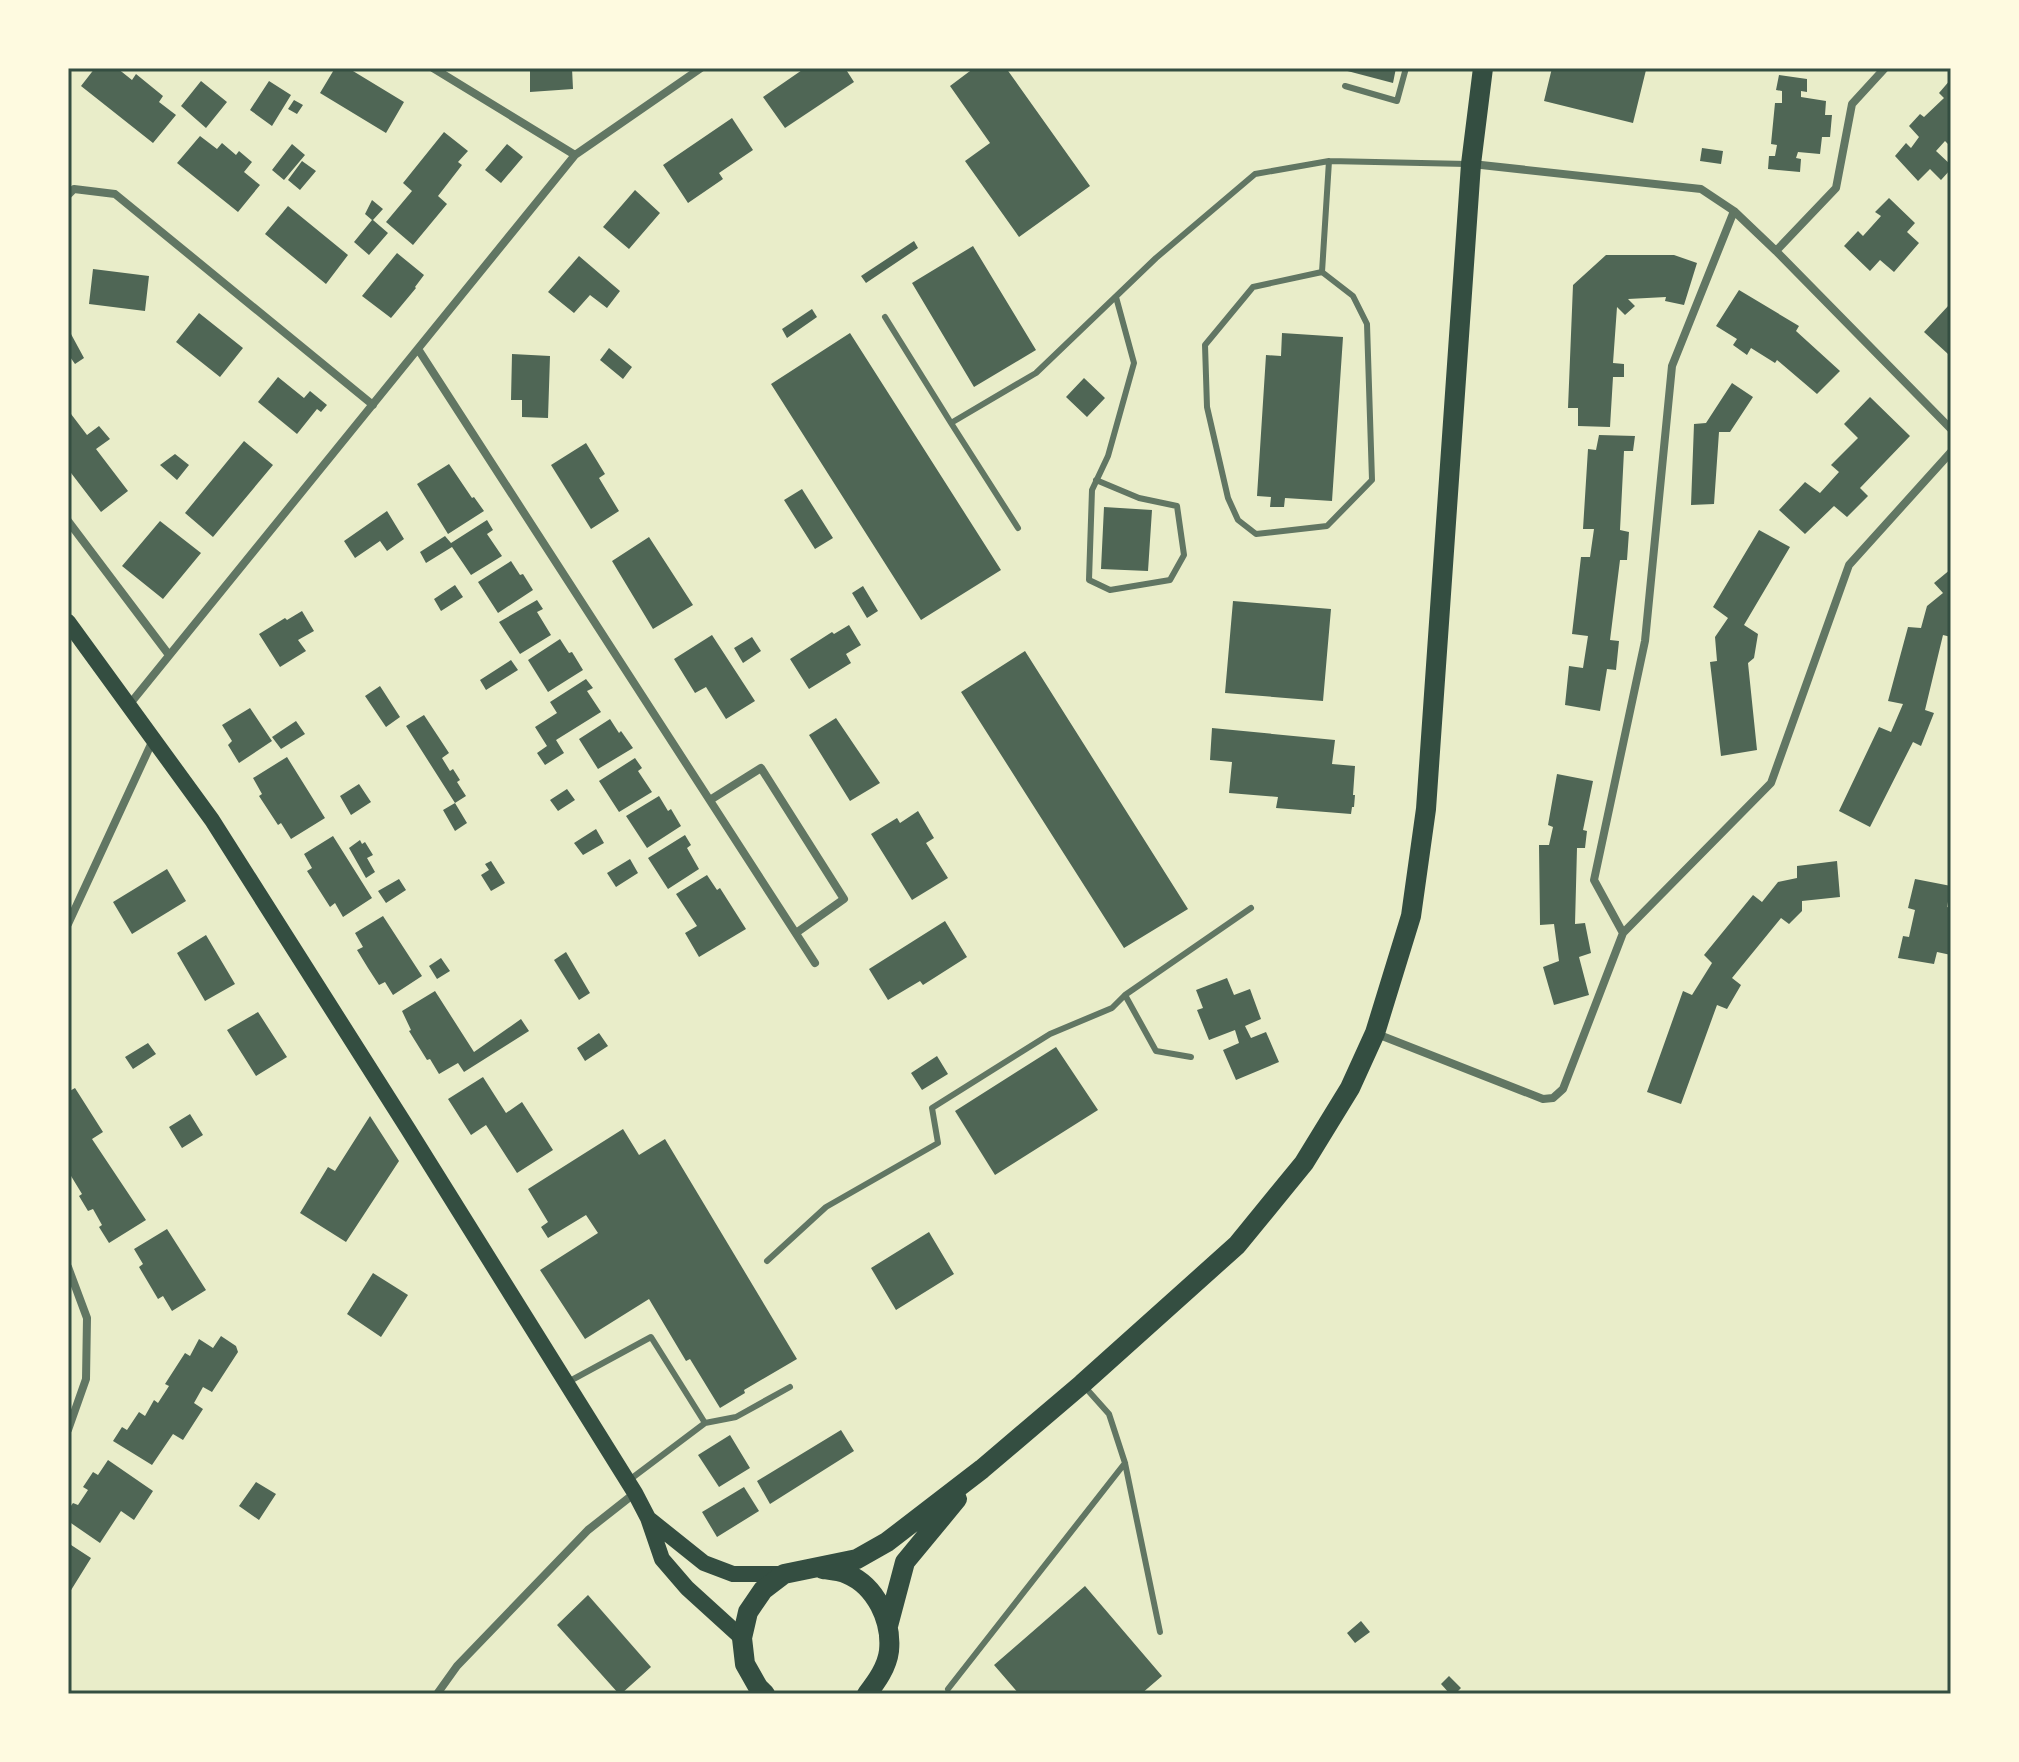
<svg xmlns="http://www.w3.org/2000/svg" width="2019" height="1762" viewBox="0 0 2019 1762" font-family="'Sofia Sans Condensed',sans-serif">
  <rect width="100%" height="100%" fill="#e9edc9"/>
  <path fill="#4f6655" d="M95,68h22l15,12 4,-6 27,22 -4,6 17,13 -23,28 -72,-57z
    M335,68h13l56,34 -18,31 -66,-40z
    M530,68h42l1,21 -43,3z
    M805,68h40l9,14 -69,46 -22,-31z
    M974,68h32l84,118 -71,51 -54,-76 25,-18 -40,-57z
    M1336,68h60l-3,15z
    M1552,68h86l8,2 -13,53 -89,-22z
    M1779,75l28,4v13l-6,-1v6l25,4 -1,14h7l-2,22h-8l-2,17 -22,-2 -2,6 5,1 -1,13 -32,-3 1,-13h6l2,-11 -6,-1 4,-41h7v-12l-6,-1z
    M1951,79v68l-6,-6 -9,10 15,14v4l-10,11 -11,-11 -12,12 -23,-25 11,-13 5,5 8,-11 -10,-11 11,-12 4,3 20,-19 -5,-5z
    M201,81l26,21 -21,26 -25,-22z
    M269,81l22,14 -19,31 -22,-16z
    M294,100l9,5 -6,9 -9,-5z
    M732,118l21,32 -34,23 4,6 -35,24 -25,-38z
    M444,132l24,19 -10,11 4,3 -24,31 9,8 -34,41 -27,-23 26,-31 -9,-8z
    M200,136l17,13 5,-6 14,12 3,-4 13,11 -8,10 16,13 -22,27 -61,-49z
    M292,144l13,11 -21,25 -12,-10z
    M507,144l16,13 -22,26 -16,-13z
    M1702,148l21,3 -2,13 -21,-3z
    M302,161l14,10 -16,19 -12,-10z
    M635,190l25,23 -31,36 -26,-22z
    M1889,198l26,25 -8,9 12,11 -25,29 -14,-12 -10,11 -26,-25 14,-15 5,5 18,-20 -6,-4z
    M372,200l11,9 -10,11 15,13 -19,22 -15,-13 18,-22 -7,-6z
    M288,206l60,49 -22,29 -61,-50z
    M914,241l4,7 -52,35 -5,-7z
    M973,246l63,104 -62,37 -62,-104z
    M397,253l27,22 -9,12 1,1 -25,30 -29,-22z
    M1606,255h68l23,8 -13,42 -19,-4 1,-4 -38,2 7,7 -10,9 -8,-8 -4,56 11,1v13h-11l-3,50 -32,-1v-18h-10l5,-123z
    M579,256l41,35 -13,17 -17,-13 -16,18 -26,-21z
    M93,269l56,7 -4,35 -56,-7z
    M1739,290l60,36 -3,5 44,40 -23,23 -40,-34 -2,3 -24,-15 -4,7 -14,-10 4,-6 -21,-13z
    M1949,305l2,1v45l-3,3 -24,-22z
    M812,309l5,8 -30,21 -5,-9z
    M199,313l44,35 -23,29 -44,-35z
    M850,333l151,237 -80,50 -150,-236z
    M1282,333l61,4 -11,164 -47,-3 -1,9h-14l1,-10 -14,-1 9,-141 15,1z
    M71,334l13,24 -9,6 -7,-10v-17z
    M609,348l23,19 -9,12 -23,-19z
    M512,354l38,2 -2,62 -26,-1v-17h-11z
    M278,377l26,21 6,-7 17,14 -6,7 -4,-3 -20,25 -39,-32z
    M1084,378l21,20 -18,19 -21,-20z
    M1732,383l21,14 -23,35h-11l-5,72 -23,1 3,-81 12,-1z
    M1870,397l40,39 -50,52 8,8 -21,21 -13,-11 -29,28 -26,-24 26,-28 15,11 19,-21 -8,-7 27,-27 -14,-14z
    M68,410l19,25 12,-9 11,13 -14,10 32,42 -27,21 -33,-43z
    M1599,435l36,1 -2,15h-9l-4,79 9,2 -2,28h-7l-10,80 9,1 -3,29 -9,-1 -7,42 -35,-6 4,-39 14,2 5,-32 -16,-2 9,-77h9l4,-28h-11l5,-80 8,1z
    M244,441l29,24 -60,72 -28,-24z
    M586,443l19,31 -6,4 20,33 -28,18 -40,-64z
    M175,454l14,11 -12,15 -17,-15z
    M449,464l23,34 2,-1 10,14 -36,23 -31,-50z
    M802,489l31,49 -18,11 -31,-49z
    M1104,507l48,3 -4,61 -47,-2z
    M387,511l17,28 -17,12 -7,-10 -25,17 -11,-17z
    M487,520l6,10 -6,4 15,22 -31,19 -19,-28 -26,16 -6,-11 25,-16 6,7z
    M160,521l41,32 -38,46 -41,-33z
    M1759,530l31,17 -46,78 14,9 -4,24 -6,5 9,87 -36,6 -11,-94 7,-1 -2,-24 13,-19 -15,-11z
    M649,537l44,68 -40,24 -41,-68z
    M511,561l9,14 3,-1 10,16 -35,23 -20,-31z
    M1951,569v68l-8,-2 -18,75 9,3 -13,33 -8,-4 -43,85 -31,-16 40,-84 12,5 12,-28 -15,-3 20,-74 13,1 6,-22 16,-13 -9,-10z
    M455,585l8,12 -22,14 -7,-12z
    M863,586l15,25 -11,7 -15,-25z
    M537,600l6,9 -6,3 14,23 -31,19 -21,-32z
    M1233,601l98,8 -8,92 -98,-8z
    M302,611l12,20 -16,9 8,11 -26,16 -21,-33 26,-16 2,2z
    M849,625l12,20 -15,9 5,9 -42,26 -19,-30 42,-27 2,2z
    M712,635l43,66 -29,18 -20,-32 -11,6 -21,-34z
    M752,637l9,14 -18,12 -9,-15z
    M560,639l9,14 3,-1 11,18 -35,22 -20,-32z
    M1025,651l163,258 -64,39 -163,-256z
    M511,660l7,10 -32,20 -6,-10z
    M586,679l7,9 -6,3 14,21 -45,28 8,13 -19,12 -8,-12 10,-7 -12,-19 22,-14 -7,-11z
    M380,686l20,31 -14,10 -21,-31z
    M250,708l22,33 -33,22 -11,-18 4,-4 -10,-16z
    M424,715l25,38 -7,5 8,13 3,-2 7,11 -3,2 9,14 -11,7 12,20 -12,8 -12,-21 12,-7 -49,-77z
    M836,718l44,65 -30,18 -41,-66z
    M610,719l9,14 2,-2 12,17 -35,21 -19,-30z
    M296,721l9,13 -24,15 -9,-12z
    M1212,728l123,12 -3,24 23,2 -2,29h2l-1,12h-2l-1,7 -75,-6 2,-11 -49,-4 3,-31 -22,-2z
    M287,757l38,61 -34,21 -10,-16 -3,2 -19,-29 3,-2 -9,-16z
    M635,758l7,10 -4,3 14,21 -33,20 -20,-31z
    M1557,774l36,7 -10,49 4,1 -2,17h-8l-2,76 10,-1 6,30 -12,4 10,38 -35,10 -11,-38 16,-6 -5,-37 -14,1 -1,-80h10l4,-18 -5,-2z
    M359,784l12,18 -20,13 -11,-19z
    M567,789l8,11 -17,11 -8,-11z
    M659,796l9,15 3,-2 10,17 -34,22 -21,-32z
    M918,811l16,27 -8,5 22,35 -36,22 -41,-66 26,-16 3,5z
    M596,829l8,14 -21,12 -9,-12z
    M685,835l6,10 -4,3 12,21 -31,20 -20,-31z
    M333,836l39,62 -29,19 -8,-14 -5,4 -23,-36 5,-3 -8,-14z
    M360,840l2,4 3,-2 8,13 -6,3 8,14 -9,6 -17,-30z
    M630,859l8,14 -22,14 -9,-14z
    M491,861l14,22 -14,8 -10,-16 8,-5 -4,-6z
    M1837,861l3,36 -38,4v10l-13,13 -8,-6 -49,60 9,7 -14,24 -10,-4 -36,99 -34,-12 36,-101 9,4 20,-32 -8,-8 49,-60 9,7 16,-20 19,-4v-12z
    M167,869l19,32 -54,33 -19,-32z
    M707,875l10,15 3,-2 26,41 -47,28 -14,-24 12,-7 -21,-32z
    M399,879l7,11 -20,13 -8,-12z
    M1915,879l36,7 -4,21 4,1v47l-14,-3 -3,12 -36,-6 5,-22 6,1 6,-27 -7,-2z
    M383,916l39,60 -29,19 -8,-13 -6,3 -11,-17 -11,-18 6,-3 -8,-14z
    M945,921l22,36 -44,28 -3,-4 -32,19 -19,-31z
    M206,935l29,49 -30,17 -28,-48z
    M566,952l24,41 -11,7 -25,-40z
    M441,958l9,13 -13,8 -8,-13z
    M1227,978l7,17 16,-6 11,30 -16,7 6,12 15,-6 13,30 -43,18 -13,-30 16,-7 -4,-13 -26,10 -12,-30 6,-2 -7,-18z
    M435,991l39,61 47,-33 8,12 -65,41 -6,-9 -19,11 -9,-15 -3,1 -18,-29 2,-1 -9,-19z
    M258,1012l29,45 -31,19 -29,-46z
    M599,1033l9,13 -23,15 -8,-13z
    M148,1043l8,11 -23,15 -8,-12z
    M1056,1047l42,63 -103,65 -40,-64z
    M937,1056l11,18 -26,16 -11,-17z
    M483,1077l23,36 16,-11 31,48 -36,23 -31,-48 -15,10 -23,-36z
    M75,1088l28,44 -11,7 54,81 -37,23 -10,-16 3,-2 -9,-16 -5,2 -9,-15 3,-2 -14,-23v-79z
    M190,1114l13,21 -21,13 -13,-21z
    M370,1116l29,45 -53,81 -46,-29 28,-46 7,4z
    M623,1129l16,26 26,-16 132,220 -53,31 1,3 -25,15 -30,-49 -4,2 -37,-62 -64,40 -45,-69 58,-37 -12,-18 -38,23 -7,-11 7,-5 -20,-33z
    M167,1229l39,61 -34,21 -9,-15 -5,3 -19,-32 4,-3 -9,-15z
    M929,1232l25,42 -58,36 -25,-42z
    M373,1273l35,22 -27,42 -34,-23z
    M221,1336l15,10 2,6 -26,40 -9,-5 -9,16 9,6 -20,31 -10,-6 -21,31 -39,-24 9,-14 5,3 12,-18 6,4 9,-16 4,3 11,-17 -4,-2 20,-31 5,3 9,-17 14,9z
    M841,1430l13,21 -84,53 -13,-23z
    M730,1435l20,33 -31,19 -21,-32z
    M108,1460l45,31 -19,29 -13,-9 -21,32 -32,-22v-11l5,-7 5,2 10,-15 -5,-3 10,-15 5,3z
    M256,1482l20,12 -17,26 -20,-14z
    M744,1487l15,24 -42,26 -15,-25z
    M68,1543l23,15 -23,37z
    M1085,1586l77,90 -21,18h-122l-25,-29z
    M588,1595l63,72 -30,27h-2l-62,-69z
    M1361,1621l9,11 -15,11 -8,-10z
    M1449,1676l12,12 -6,6h-5l-9,-10z"/>
  <g fill="none" stroke-linecap="round" stroke-linejoin="round">
    <path stroke="#617663" stroke-width="6" d="M1345,86l52,15 9,-33
      M1322,272l31,24 14,28 5,156 -45,46 -71,8 -18,-14 -10,-22 -21,-91 -2,-62 48,-58 69,-15 7,-111
      M885,317l66,106
      M1096,480l43,18 38,8 7,49 -14,25 -60,10 -21,-10 3,-90 16,-34 26,-93 -18,-66
      M1018,528l-67,-105 85,-50 120,-115 99,-84 74,-13 138,3
      M1191,1057l-35,-6 -31,-56 126,-87
      M767,1261l59,-54 112,-64 -6,-35 118,-74 62,-26 13,-13
      M568,1382l83,-45 54,86 -77,58
      M1084,1386l25,28 16,49 35,169
      M705,1423l31,-6 54,-30
      M948,1689l177,-226"/>
    <path stroke="#617663" stroke-width="8" d="M433,68l142,87
      M1472,164l229,25 33,22 42,40 175,178
      M68,195l6,-6 41,5 258,211
      M1776,251l60,-63 16,-84 33,-36
      M418,349l397,614
      M68,521l101,134
      M129,705l446,-550 126,-87
      M710,800l51,-32 83,131 -48,34
      M68,924l85,-184
      M1623,933l-29,-53 51,-239 27,-275 62,-155
      M1377,1034l166,65 10,-1 10,-9 60,-156 148,-150 78,-218 102,-113
      M68,1267l19,51 -1,61 -18,51
      M437,1694l20,-28 131,-136 47,-37"/>
    <path stroke="#344e41" stroke-width="16" d="M68,622l144,198 196,309 227,364 13,25 14,41 25,29 55,50
      M649,1519l55,44 29,11h51"/>
    <path stroke="#344e41" stroke-width="20" d="M823,1569c7,1 17,2 24,5 29,12 45,47 42,77 -2,16 -12,30 -22,43
      M888,1626l17,-64 52,-63
      M765,1694l-7,-7 -13,-23 -3,-26 6,-26 15,-22 21,-16 73,-15 30,-17 95,-73 100,-85 155,-139 67,-82 46,-75 25,-55 36,-117 15,-107 45,-645 12,-96"/>
  </g>
  <rect width="2019" height="1762" fill="none" stroke="#fefae0" stroke-width="140"/>
  <rect x="70" y="70" width="1879" height="1622" fill="none" stroke="#344e41" stroke-width="3"/>
</svg>
